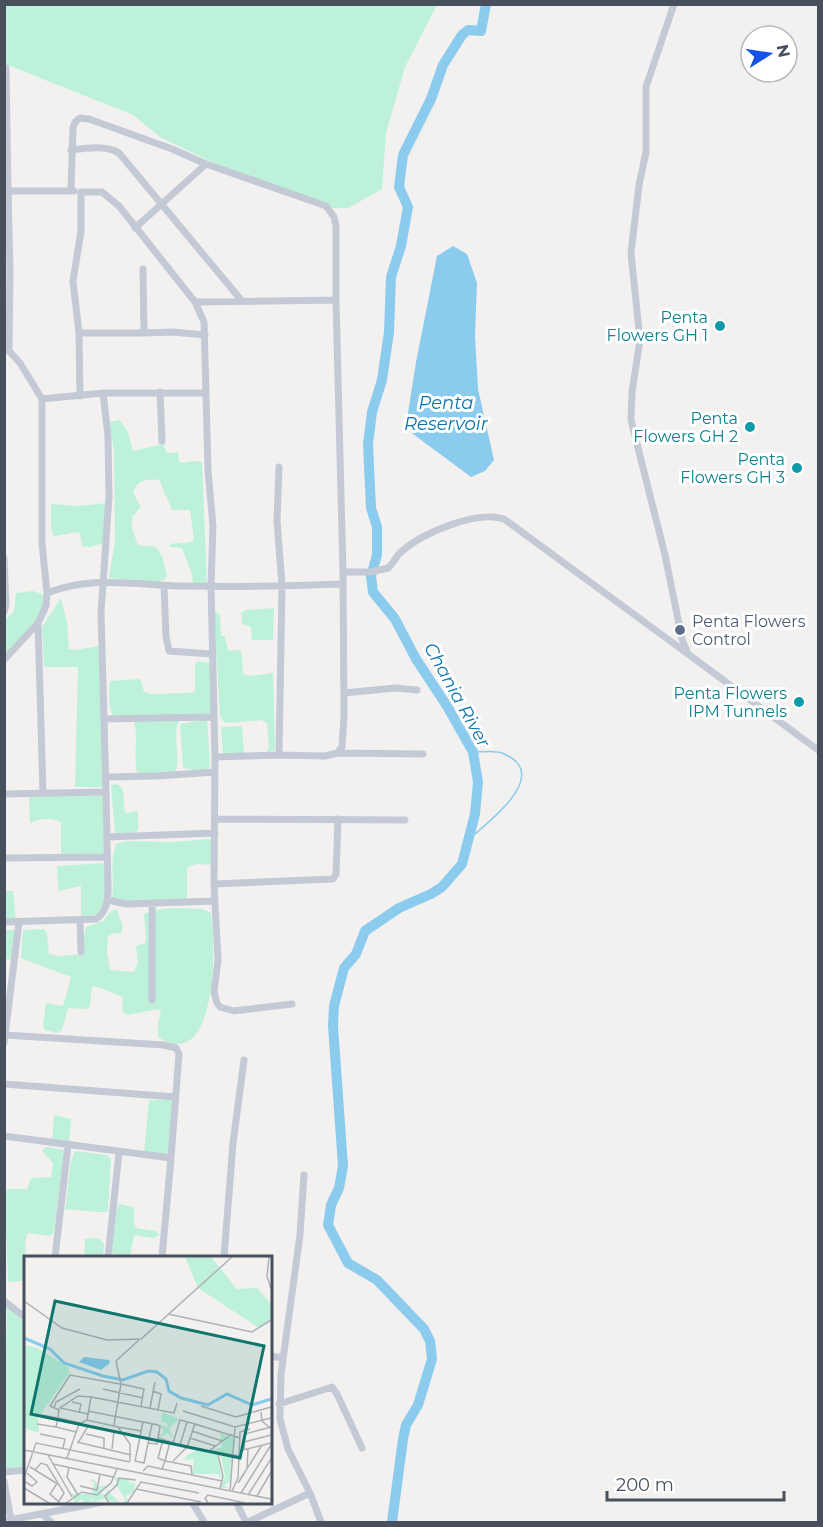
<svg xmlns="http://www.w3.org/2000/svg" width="823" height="1527" viewBox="0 0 823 1527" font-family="Montserrat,sans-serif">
  <rect width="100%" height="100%" fill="#f3f1f0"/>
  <path fill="#bef1d9" d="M5,5h432l-32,62 -19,66 -4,56 -34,19h-25l-103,-42 -60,-29 -27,-22 -128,-51z
    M120,420l8,12 5,19 30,-7 4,9 11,-1 1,9 3,2 10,-2 10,1 5,122 -14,1 -1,-11 -10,-26 -12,-1v-3c8,-2 17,1 24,-4l-4,-30h-18l-13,-30c-12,-2 -23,1 -26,13l8,14 -9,10v11l6,17 18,2 6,9 5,19 -2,4 -8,4 -48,-5 6,-37 -1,-87 -4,-32z
    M107,503l-3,40 -14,4 -8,-1 -2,-13 -3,-1 -21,4 -3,-1 -2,-8v-23l27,2z
    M33,591l9,3 3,9 -3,10 -37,46v-39l9,-9 2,-18z
    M61,598l6,25 2,26 5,1 27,-4 3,141h-29l3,-120h-34l-2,-40z
    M274,608l-1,32h-21l-1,-13 -9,-3 -1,-11 5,-3z
    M217,612l3,3 1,21h4l3,15 12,-1 2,6 1,18 6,2 24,-3 2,77 -9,3 3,-6 -2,-24 -6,-3 -33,3 -4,-1 -4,-6 -6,-103z
    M198,661l12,2 2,50 -5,4 -28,3c-7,17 2,34 -3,51 -10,5 -29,6 -39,1 -4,-15 2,-41 -4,-52l-17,2c-8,-13 -8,-26 -6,-41l30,-2c4,7 0,13 11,15l38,-1 6,-1v-28z
    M207,719l3,46 -2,4 -10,2 -15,-3 -3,-44z
    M242,726l2,28 -21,1 -2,-28z
    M114,784l5,1 4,5 2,23 13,-2v19l-7,6h-13l-3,-4 -4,-46z
    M54,796h51v58l-44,2v-34c-11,-5 -21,-3 -31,1l-1,-26z
    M210,839l3,5v21l-15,-1 -9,2 -2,3v28l-3,4 -46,3 -26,-5c3,-19 -3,-38 4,-55l11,-3 46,1z
    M106,863v25l-4,24 -21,8v-34l-23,5 -1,-25z
    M5,891h8l3,31h-11z
    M173,908l30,1 8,4c5,29 7,163 -53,124v-15l3,-9 -2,-4 -33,6 -4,-5 1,-13 -25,-10h-6l-2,19 -3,3 -19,-1 -6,22 -5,3 -12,-3 -2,-5 3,-22 17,3 8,-29 -50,-19 2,-28 21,-1 3,5 2,20 10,2 21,-2 6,-27 17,-6 9,-11h5l6,17 -2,7 -7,-1 -6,3 -1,17 3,17 24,2 4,-9 -2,-17 9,-3c2,-9 -1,-19 -1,-29l12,-4z
    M4,930h11l-1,30 -9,-1z
    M149,1100h23l-3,55 -25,-2z
    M54,1115l17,4 -2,24 -17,-1z
    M47,1147l17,3 -9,76 -2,8 -4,2 -21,-3c-8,16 5,34 -6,48l-14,1 -3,-90 4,-3h18l4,-11 20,-1 2,-14 -10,-11v-3z
    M75,1151l32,4 4,4 -3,52c-9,3 -31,-2 -43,-1l6,-50z
    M119,1204l15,3v17l2,4 20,3 3,4 -6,3 -19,-3 -4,22h-15l-3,-5 4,-40z
    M95,1238l5,1 4,5 -1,13h-19l1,-18z
    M7,1305l18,17 1,147 -21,2z"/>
  <path fill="#8bcbee" d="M453,246l14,8 10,29 -2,53 3,53 16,71 -9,11 -14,6 -58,-43 -5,-7 -1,-8 9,-57 21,-106z"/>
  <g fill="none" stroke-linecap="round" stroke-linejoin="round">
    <path stroke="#8bcbee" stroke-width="1.5" d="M473,752c9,0 21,-2 29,1 3,1 5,3 8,4 35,21 -18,62 -35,77"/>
    <path stroke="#8bcbee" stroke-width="10" d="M392,1522l11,-83 3,-14 12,-20 14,-46 -2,-18 -6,-12 -47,-49 -29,-17 -20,-38 3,-20 8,-17 4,-22 -10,-140 1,-20 10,-38 12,-14 9,-23 34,-23 32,-14 11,-7 20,-23 13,-50 3,-32 -5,-30 -26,-46 -31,-47 -21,-40 -22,-27 -2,-16 6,-21v-28l-6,-19 -3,-64 4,-32 10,-32 7,-48 2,-55 10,-31 7,-39 -9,-20 4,-32 28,-56 12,-34 19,-30 6,-5 13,1 5,-27"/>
    <path stroke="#c4cad5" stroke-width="7" d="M674,4l-28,83v65l-7,33 -8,68 9,87 -8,52 -1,28 34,135 17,84 6,15 130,96
      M6,68l2,123h66
      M71,150c15,-2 36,-5 48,3l123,148
      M71,190l2,-62 2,-6 5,-4 9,1 83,30 34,15 120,42 8,11 2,9v74l7,272
      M5,191h3l2,79 -1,81
      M135,228l71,-64
      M195,302l141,-2
      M79,333h65l-1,-64
      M144,333l28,-1 33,3
      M4,349l5,2 11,12 22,36v145l5,49 -1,13 -8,17 -34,37
      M160,392l2,49
      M103,393l5,43 1,61 -8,116 5,179
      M80,396l-1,-63 -6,-52 8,-50v-39h21l17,14 76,96 9,20 2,71
      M42,399l61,-6h103l2,77 5,56 -2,60 4,171 -1,127 4,76 -4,32 3,11 3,4 14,4 58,-7
      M279,467l-2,54 5,64 -3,170
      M4,558l2,47 -2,7
      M164,585l2,52 3,14 43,3
      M47,593c46,-18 88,-8 136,-7 53,1 107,0 160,-2
      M38,623l5,170
      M344,693l51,-5 22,2
      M104,719l109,-2
      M337,753l86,1
      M215,757l64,-2 46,1 12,-3 5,-6 2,-32 -1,-143h27l18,-4c5,-4 8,-12 14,-17 21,-18 74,-41 102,-32l184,135
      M106,777l51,-1 58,-4
      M4,794l102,-2 2,95c0,12 -1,25 -12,32l-92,3
      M215,819l190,1
      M107,837l108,-4
      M4,858l102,-1
      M214,884l119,-5 3,-5 2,-55
      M108,900l18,4 89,-3
      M152,904v96
      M80,920l1,32
      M5,1035l159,10 12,3 3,6 -8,104
      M4,1043l15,-121
      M4,1084l171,13
      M4,1136l167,22 -9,99
      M304,1175l-4,60 -19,139 -1,45 8,30 22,44 11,29
      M55,1257l13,-112
      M108,1257l11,-105
      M224,1257l9,-114 11,-83
      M4,1301l22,17
      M270,1356l13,2
      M279,1404l53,-17 5,7 25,54
      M4,1472l22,-2
      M4,1481l7,39
      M192,1502l12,20
      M236,1502l10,20
      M42,1514l9,8
      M4,1521l99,-19
      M248,1522l62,-29"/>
  </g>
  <g fill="#0f9aa8" stroke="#fff" stroke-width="2">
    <circle cx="720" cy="326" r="6"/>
    <circle cx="750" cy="427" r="6"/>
    <circle cx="797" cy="468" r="6"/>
    <circle cx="799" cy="702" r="6"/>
  </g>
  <circle fill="#5c6f8a" stroke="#fff" stroke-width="2" cx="680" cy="630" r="6"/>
  <g text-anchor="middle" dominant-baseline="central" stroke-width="6" stroke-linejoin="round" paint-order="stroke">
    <g font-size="16" fill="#0d838f" stroke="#fff" text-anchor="end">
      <text x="708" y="317">Penta<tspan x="708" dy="18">Flowers GH 1</tspan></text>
      <text x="738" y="418">Penta<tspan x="738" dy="18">Flowers GH 2</tspan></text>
      <text x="785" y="459">Penta<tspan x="785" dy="18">Flowers GH 3</tspan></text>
      <text x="787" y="693">Penta Flowers<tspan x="787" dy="18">IPM Tunnels</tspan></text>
    </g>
    <g font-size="16" fill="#4e5e75" stroke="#fff" text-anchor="start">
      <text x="692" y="621">Penta Flowers<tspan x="692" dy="18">Control</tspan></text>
    </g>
    <g font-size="18" font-style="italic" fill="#0975b0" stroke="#fff">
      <text x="446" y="403">Penta<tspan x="446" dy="21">Reservoir</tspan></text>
      <text transform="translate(457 695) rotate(61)">Chania River</text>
    </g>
  </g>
  <g transform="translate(24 1256)">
    <rect width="248" height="248" fill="#f3f1f0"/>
    <path d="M161,1h26l26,32 20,-1 14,16v16l-12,8 -61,-40zM0,89l13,3 31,19 2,5 -32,46 1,15 -15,-5zM138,156l17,7 -10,10 4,9 -6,-5 -8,5 5,-7 -5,-7 8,3 1,-3 -7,-3zM196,177l15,5 -5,43 -6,5 5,2h-8l4,-12 -4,-19 -11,-6 12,-4zM173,194l20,5 5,25 -4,-6h-26l2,-15 -9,1 1,-4zM90,221l14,2 2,5 5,-2 -1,10 -8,4 1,7h-4l2,-4 -8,-13h-7l7,-2zM70,223l5,8 9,-3 -7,9 4,2 2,-6 12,14 -16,-4 -10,4 -1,-6 -1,6h-8v-4l-8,4 -4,-9h21l2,-12 -4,-1z" fill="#bef1d9"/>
    <path d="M60,101l25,3 1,3 -9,7 -22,-8z" fill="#8bcbee"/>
    <path fill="none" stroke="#8bcbee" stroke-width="3" d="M0,82l26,11 14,14 39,13 20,4 25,-9 9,1 9,7 3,12 12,7 27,7 19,-11 25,11 19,-6"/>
    <path fill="none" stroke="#afb1b6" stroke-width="1.5" d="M245,1l-2,19 4,13M0,45l38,27 45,12 34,-1 91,-82M144,58l84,18 19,-12M97,128l23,5 -3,17M79,133l40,9M129,135l8,3 -3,16M48,146l9,2 -2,9M177,150l35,11 35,-10M30,152l2,-6 24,-13M126,152l5,-26M35,154l-9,-4 20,-31 50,9M64,155l55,11M159,155l52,16 36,-9M237,156l1,9 8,7M64,158l-28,-6 18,-12 13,1M17,159l17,3 1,-9M63,164l4,-23 83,16 3,-10M13,168l19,3M90,169l7,-41 -5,-23 23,-21M94,171l23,4M168,175l30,10M52,176l-20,-5 2,-9 22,5M16,178l25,5 -2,9M62,178l18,4v10M134,182l29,9 8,-23 45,14M166,182l25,8M139,184l-5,18 7,3 -3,8 60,12M53,186l54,13M146,186l-5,19 26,5 1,9M220,186l27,-7M54,187l10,-17 26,5 -2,18M124,187l9,1 3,-17 -2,-2 -15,-3 -8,39 9,2 8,-39M149,187l7,-23 15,4M156,189l7,-23M0,194l247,49M219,194l28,-7M220,194l1,-16 26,-7M185,195l23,-17M24,199l24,42M194,199l5,21 -3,13M43,202l12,-34 8,-4 31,7 12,17v17M149,205l14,-14 53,9M29,208l60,13M6,211l5,3 6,-7 6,2 17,28 -6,10M45,211l-2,10 11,18M223,213l1,-20M11,214l21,13M119,215l5,-5 14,3M0,222l12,-35 94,19M0,225l8,5 5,-4 -10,-9M34,226l-8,12 9,8M214,227l24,-38M56,230l17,4 3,-16M0,232l25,15M112,233l65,13M206,235l5,-64M208,235l6,-13 2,-46 10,-3M217,237l30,-48M224,239l23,-36M233,240l14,-24M42,247l16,-11 15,3 14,-12 6,-14M85,247l-4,-7 12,-11 2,-7 17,2M103,247l14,-21 58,11M184,247l-3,-5 3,-3 37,8"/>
    <path fill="#0f766e" fill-opacity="0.15" stroke="#0f766e" stroke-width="3" d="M31,45l209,45 -24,112 -209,-44z"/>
    <rect width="248" height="248" fill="none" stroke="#48505e" stroke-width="3"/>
  </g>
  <rect width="823" height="1527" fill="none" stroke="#48505e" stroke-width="12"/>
  <g transform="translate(769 54) rotate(78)"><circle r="28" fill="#ffffff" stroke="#b6b9bf" stroke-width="1.5"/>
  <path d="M0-4.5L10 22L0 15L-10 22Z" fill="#1553e8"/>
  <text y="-9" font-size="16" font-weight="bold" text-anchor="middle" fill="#48505e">N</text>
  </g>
  <path d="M607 1491v9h177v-9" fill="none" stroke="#48505e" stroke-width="3"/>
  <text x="616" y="1491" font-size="18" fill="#48505e" stroke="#ffffff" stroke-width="4.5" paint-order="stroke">200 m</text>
</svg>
